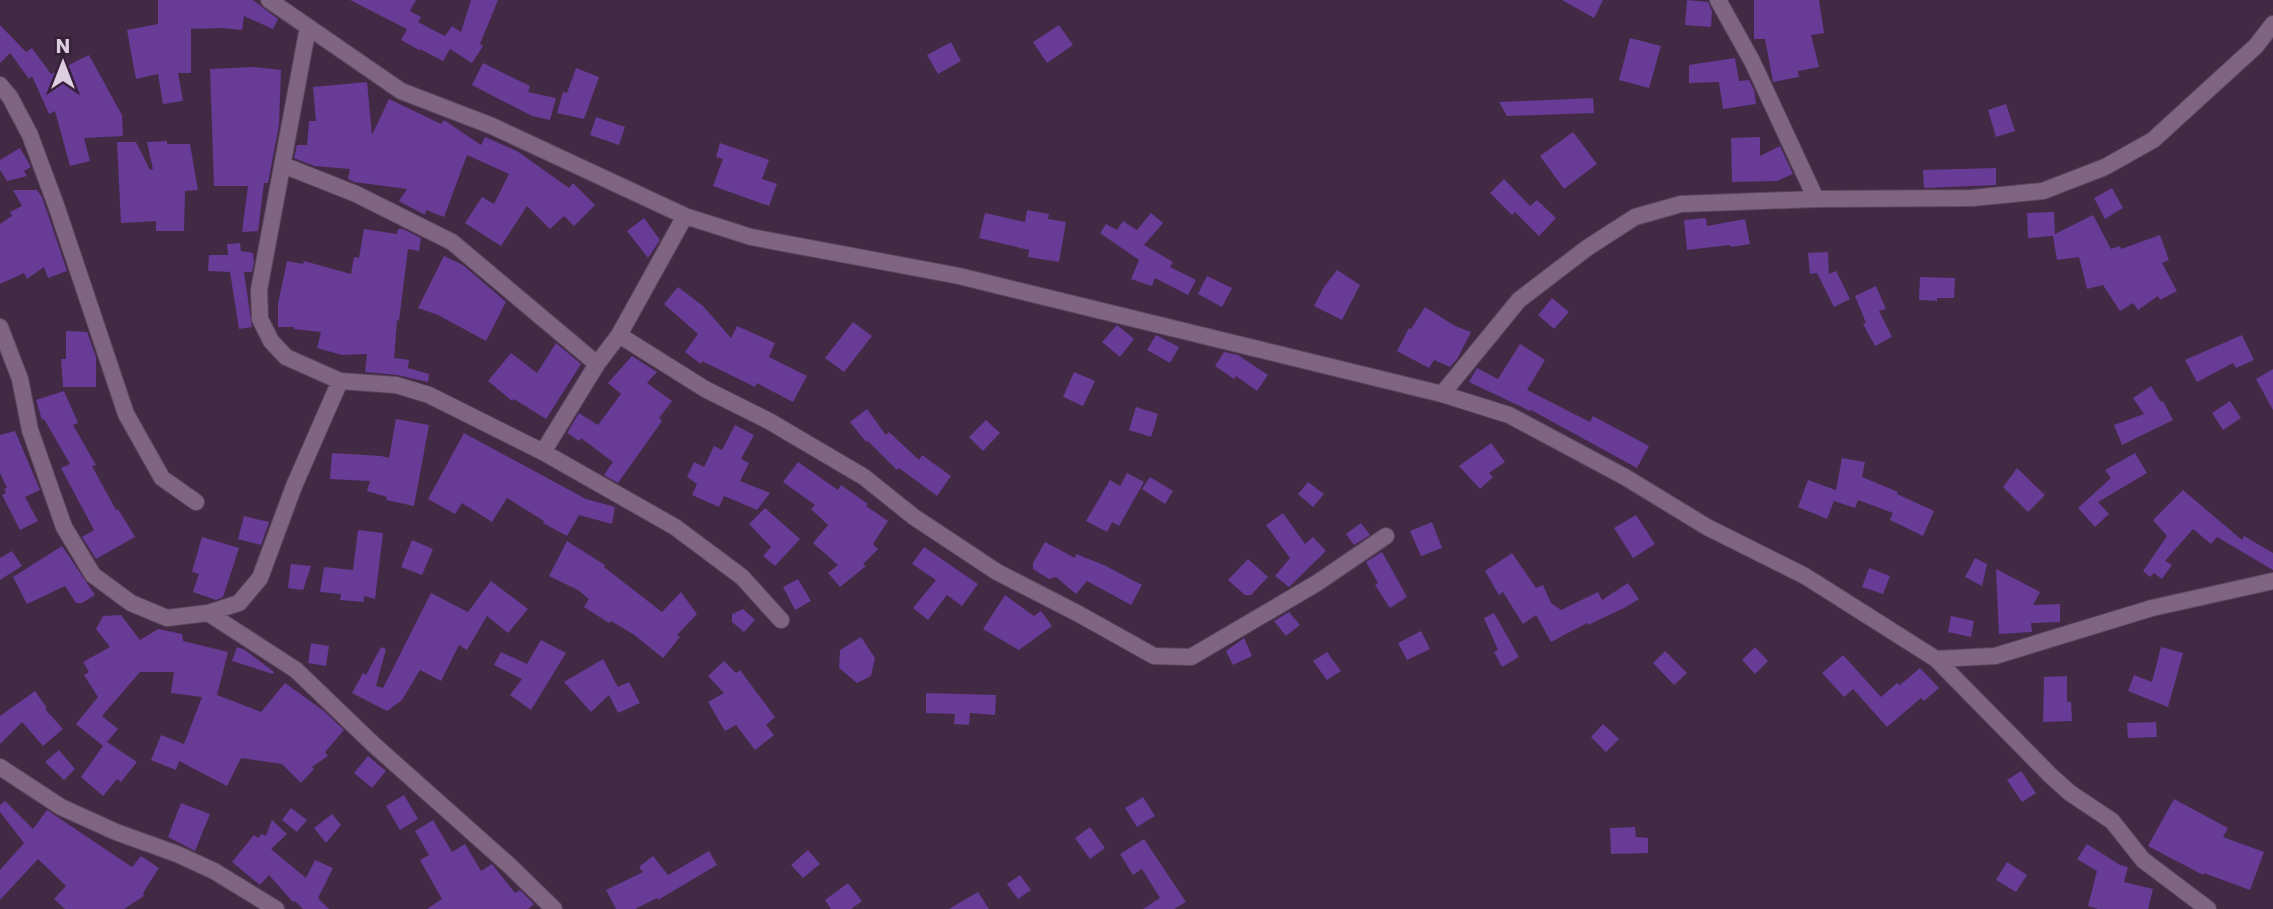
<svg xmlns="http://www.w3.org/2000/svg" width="2273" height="909" viewBox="0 0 2273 909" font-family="Poppins,sans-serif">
  <rect width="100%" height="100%" fill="#422a44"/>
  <path fill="#673b96" d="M158,0h95l25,19 -5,10 -29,-13 -2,14 -20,-2 -31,1v44h-13l5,28 -20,3 -5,-30 -22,5 -9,-49 31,-6z
    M350,0h66l-6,11 11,6 -3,5 27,14 7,-10 9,6 10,-32h27l-18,44 3,2 -11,17 -22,-14 -7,12 -23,-12 -1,1 -18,-10 6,-11z
    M1562,0h41l-9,18z
    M1687,0l21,2 4,9 -1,16 -26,-2z
    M1754,0h65l5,33 -13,2 8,32 -21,4 1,6 -26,5 -8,-43h-11z
    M0,25l26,27 6,-4 19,26 38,-19 33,60 1,21 -39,2 6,23 -20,5 -15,-55 -6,3 -17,-38 -3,3 -19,-26 -10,10z
    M1059,25l14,20 -26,18 -14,-21z
    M1630,38l31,8 -12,42 -30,-8z
    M951,42l10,19 -23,13 -11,-19z
    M1735,58l4,23 10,-1 5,10 2,14 -33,5 -4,-27 -30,1v-18z
    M483,63l47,23 -2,6 28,6 -6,22 -18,-4 -60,-31z
    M253,67l28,3 -2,55 -11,58h-4l-6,48 -16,1 6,-46h-34l-4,-117z
    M576,68l23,9 -15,42 -27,-6 6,-21 4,1z
    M367,82l5,53 17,-36 52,25 3,-4 37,25 4,-8 32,14 52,37 4,-5 22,22 -21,21 -10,-10 -14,13 -23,-23 -26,40 -36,-23 17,-26 12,7 15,-30 -42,-19 -23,62 -18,-7 -1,5 -26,-14 8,-12 -53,-7 -6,-3 2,-10 -36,-3 -20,-8 3,-13h10l2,-24h7l-3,-34z
    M1593,98l1,15 -87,3 -8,-14z
    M2006,104l9,27 -19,6 -8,-27z
    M596,117l29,10 -6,18 -29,-10z
    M1573,132l24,32 -33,25 -24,-33z
    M1760,137v19l20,-10 13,28 -16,7 -45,1 -1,-44z
    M167,141v3h23l8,46 -13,1 -1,40h-28v-10l-35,2 -4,-81h19l14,28 3,-1 -6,-27z
    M720,143l49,17 -7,19 15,5 -8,22 -56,-20 10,-27 -7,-2z
    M20,148l11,19 -7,4 3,5 -20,5 -7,-11v-10z
    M1996,168v17l-72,3 -1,-18z
    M1504,179l26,27 7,-6 19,18 -17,18 -24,-24 -3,3 -22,-22z
    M2112,188l11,20 -18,11 -11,-21z
    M13,190h24l5,7 25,74 -19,7 -4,-11 -17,12 -3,-6 -24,11v-60l12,-8 -2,-4 12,-6z
    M1027,210l22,4 -1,5 18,3 -7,40 -31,-5 1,-7 -50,-12 6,-25 40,9z
    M2054,212l1,22 38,-19 18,34 9,-3 1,3 39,-14 9,25 -7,3 15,28 -17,9 -2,-4 -20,14 -5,-7 -13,8 -17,-26 -16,4 -8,-32 -22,3 -4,-24 -25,2 -1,-25z
    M1151,213l12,10 -19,22 29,17 -3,5 26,13 -8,15 -33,-17 -3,8 -21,-7 8,-19 -39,-27 6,-9 11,6 6,-9 14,9z
    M644,218l16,22 -12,18 -21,-27z
    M1706,218l1,8 38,-7 5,25 -19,3 -1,-2 -43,5 -3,-30z
    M364,229l33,5 1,-5h5l18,9 -2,13 -11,-2 -9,72 -2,-1 -3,40 1,-2 14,2 -1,8 21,6 -1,8 -31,-7 -32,-3 2,-18 -25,1 -25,-7 4,-16 -27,-3v-2h-16v-23l9,-43 16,3 1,-3 47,13 3,-17 5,1z
    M240,243l1,8 12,2 1,9 -2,10h-8l8,55 -13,2 -9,-57 -22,-1 1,-16h19l-1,-11z
    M1828,252l1,22 7,-3 14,28 -16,8 -17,-34 -7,1 -2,-21z
    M444,256l19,9 43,37 -20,39 -48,-26 -20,-7z
    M1337,270l23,15 -18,35 -28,-14 10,-19z
    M1207,276l25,12 -10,19 -24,-13z
    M1920,277l35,1 -1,20h-17v3l-18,-1z
    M1876,286l10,23 -7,2 13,26 -17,9 -12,-22 3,-1 -11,-27z
    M678,287l25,19 28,32 6,-12 38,17 -6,14 38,19 -14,26 -36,-19 -2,4 -53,-26 -1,3 -16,-12 13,-18 -34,-30z
    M1552,298l17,14 -15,17 -16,-14z
    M1425,307l30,19 16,6 -14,27 -7,8 -16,-7 -5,8 -32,-17 12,-23 2,1z
    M853,322l19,14 -28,36 -19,-14z
    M1117,325l17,14 -14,18 -18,-15z
    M66,331l21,1 9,25v30h-33l-2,-28h5z
    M1156,335l23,12 -9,16 -23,-13z
    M2242,335l12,25 -18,8 -3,-5 -36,19 -12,-22z
    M556,343l25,21 -35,55 -32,-20 -2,2 -24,-20 23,-28 26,20z
    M1520,344l25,16 -18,30 63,32 3,-6 56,30 -12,22 -106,-58 -1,1 -61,-29 8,-14 21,11z
    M1224,352l14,3 30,20 -11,16 -21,-15 -2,3 -19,-13z
    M632,356l25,16 -10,11 25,18 -13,17 3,3 -44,62 -14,-8 9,-13 -32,-24 -2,3 -12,-8 12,-20 19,12 23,-31 -13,-11z
    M2273,369v41l-17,-31z
    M1074,372l21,9 -12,25 -20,-9z
    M2151,386l10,16 2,-1 10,19 -51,25 -8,-20 30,-11 -11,-16z
    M64,391l14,32 -5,2 23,40 -4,1 24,44 2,-1 17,28 -39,22 -14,-22 12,-7 -33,-62 9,-4 -26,-45 -2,1 -6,-20z
    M2230,401l11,17 -18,12 -11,-17z
    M1136,407l22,7 -7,23 -22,-7z
    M867,409l19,26 3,-3 30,28 3,-5 29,21 -14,20 -38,-28 -2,2 -29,-29 -2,1 -16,-20z
    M396,419l33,6 -15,81 -28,-6 1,-3 -20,-6 3,-10 -40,-2 2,-26 49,3 8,2z
    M986,420l14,13 -17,18 -14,-14z
    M735,425l19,10 -13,24 8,4 -9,18 30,12 -13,17 -33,-14 -5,11 -27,-12 5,-11 -10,-7 7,-15 10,5 10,-21 8,4z
    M15,431l25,59 -15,7 13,24 -18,9 -18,-35 4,-2 -2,-4 3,-1 -7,-15v-38z
    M464,433l122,66 29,8 -3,17 -33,-9 -12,21 -24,-13 1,-2 -37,-23 -15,24 -30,-19 -7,11 -27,-15z
    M1491,443l14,19 -16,11 4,4 -13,12 -21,-23z
    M2135,453l12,20 -49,29 11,12 -14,13 -17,-19 33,-30 -6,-8z
    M1842,458l23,4 -3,15 36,15 -1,2 37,17 -11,25 -33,-16 3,-7 -35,-13 -3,8 -21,-7 -7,18 -29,-12 10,-27 28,10z
    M798,462l40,28 3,-5 27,19 -2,2 22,15 -15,23 5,5 -15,15 3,2 -26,21 -12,-14 10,-8 -25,-22 15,-18 -17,-16 4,-4 -32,-23z
    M2017,468l28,27 -17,17 -25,-25z
    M1127,473l17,9 -25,44 -7,-4 -5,10 -21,-11 24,-41 10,6z
    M1150,477l23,14 -8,13 -23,-15z
    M1308,482l16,12 -11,13 -15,-13z
    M2183,490l59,50 2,-4 29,17v17l-56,-33 -6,7 -18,-15 -28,32 7,4 -10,14 -8,-6 -4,4 -7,-6 24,-35 -14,-16z
    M765,508l35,31 -25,27 -12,-10 8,-9 -22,-23z
    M1283,513l22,31 8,-7 13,14 -37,36 -14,-11 15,-18 -24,-33z
    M1636,515l19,29 -22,14 -19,-30z
    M244,516l25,6 -8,23 -23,-6z
    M1432,522l10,26 -21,8 -11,-25z
    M1361,523l9,12 -16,10 -8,-11z
    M358,530l25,3 -8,66 -11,-3v6l-24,-2 1,-6 -21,-2 4,-25 29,3z
    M202,537l37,11 -16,49 -7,3 -23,-8 6,-18 -7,-2z
    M412,540l21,9 -11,26 -21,-8z
    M567,541l38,24 -1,2 58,45 19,-20 16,22 -20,21 3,2 -17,21 -30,-24 -22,-13 -2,2 -25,-16 5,-8 -11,-9 -29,-14z
    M1045,542l30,16 1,-4 28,11 38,20 -11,20 -44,-24 -11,13 -20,-17 -7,2 -16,-10v-6z
    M62,546l33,49 -13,8h-6l-11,-17 -38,18 -14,-27z
    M924,547l54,37 -16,22 -15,-11 -19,25 -15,-12 23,-28 -24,-16z
    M12,551l10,15 -22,14v-22z
    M1382,552l25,45 -17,11 -15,-23 3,-2 -12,-21z
    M1512,553l24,35 7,-3 8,18 10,7 37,-18 4,8 26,-17 11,16 -13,8 -38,18 -1,-2 -36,19 -15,-27 -13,9 -20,-32 -4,3 -14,-24z
    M1975,558l12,6 -5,22 -17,-9z
    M1248,559l20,18 -17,18h-6l-17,-15z
    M291,564l20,2 -8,24 -15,-2z
    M1869,568l21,8 -7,18 -21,-7z
    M1996,569l44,23 -7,13 27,-1v18l-29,1 1,9 -33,2z
    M798,579l13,22 -16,9 -12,-23z
    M491,581l37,28 -20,24 -21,-17 -20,34 -8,-5 -18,36 -21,-11 -18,30 -15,11 -35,-18 11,-20 3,2 15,-28 5,2 -10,37 7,2 48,-95 37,19z
    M1005,595l29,21 7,-5 11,15 -33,24 -36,-21z
    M743,609l12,11 -11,12 -12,-10v-8z
    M1289,612l11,13 -14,11 -12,-15z
    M1494,613l25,44 -17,10 -8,-15 4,-2 -14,-32z
    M121,615l19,25 18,-11 24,5 1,7 45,11 -11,43 44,17 24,-29 39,28 20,19 -19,22 3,4 -16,11 2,2 -13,14 -19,-19 -41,-6 -14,28 -48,-25 -3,9 -25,-10 10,-25 23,9 18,-47 -31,-4 3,-21h-34l-38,44 16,13 -11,13 30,20 -16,20 -4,-3 -14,17 -22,-19 22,-31 -27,-22 22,-27 -14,-22 5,-3 -6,-10 27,-15 -14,-18 7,-13z
    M1951,616l23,5 -3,16 -23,-5z
    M1421,631l9,18 -23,11 -9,-17z
    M861,637l14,21 -4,18 -14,7 -18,-15 1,-18z
    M1244,638l8,18 -19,9 -7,-14z
    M541,640l25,13 -35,57 -21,-15 12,-16 -28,-14 7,-13 26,12z
    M311,643l18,3 -3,20 -18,-3z
    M237,647l8,3 29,22 -1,2 -41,-13z
    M1755,647l13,14 -13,13 -13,-14z
    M2161,647l22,6 -15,54 -40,-16 6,-16 18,7z
    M1665,651l22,22 -13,12 -21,-22z
    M1327,652l14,19 -14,9 -14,-19z
    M1843,655l38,42 16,-14 3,2 20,-17 19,20 -15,13 -3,-3 -34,29 -34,-38 -9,8 -22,-24z
    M603,659l15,28 11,-5 11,21 -22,10 -9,-18 -18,17 -27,-30z
    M724,661l12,12 4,-3 35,47 -9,8 8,10 -19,15 -19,-25 -11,6 -17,-29 16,-9 -16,-17z
    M2067,676v26h4l1,19 -29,1 1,-45z
    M35,691l12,17 -2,1 18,20 -20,17 -21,-24 -22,22v-28z
    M926,693l70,2 -1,20 -25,-2 -1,12 -15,-1 1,-10 -29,-1z
    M2156,722l1,15 -29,1 -1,-15z
    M1603,724l16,15 -13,13 -15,-15z
    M59,750l16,19 -11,11 -19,-18z
    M368,756l18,15 -14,17 -18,-15z
    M2021,771l15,22 -14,9 -15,-22z
    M404,795l14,24 -18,11 -14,-24z
    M1143,797l12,19 -18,11 -12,-19z
    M2174,799l54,29 -5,9 41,15 -14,38 -46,-17 -1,2 -55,-29z
    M5,801l28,28 14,-19 85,57 9,-11 18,12 -16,25 1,3 -20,13h-59l-11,-10 12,-13 -28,-27 -38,41v-30l24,-27 -24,-31v-7z
    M181,803l29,11 -15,37 -27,-14z
    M291,808l16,12 -10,12 -15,-12z
    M332,814l9,11 -15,18 -12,-15z
    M272,820l15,14 -16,15 35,29 9,-18 18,8 -15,30 11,11h-26l-8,-8 -2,1 -24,-27 -9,10 -28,-23 22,-27 4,3 4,-4 4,2z
    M433,820l19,32 13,-8 16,27 11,-7 23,29 5,-3 14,14 -6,5h-101l15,-10 -22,-39 9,-5 -14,-24z
    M1090,827l15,21 -15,11 -15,-21z
    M1635,827l1,10 12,1v15l-37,1 -1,-26z
    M1144,839l42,63 -12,7h-31l17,-11 -18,-29 -9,6 -13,-21z
    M2087,844l33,21 8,2 -4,15 29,7 -5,20h-50l-10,-3 9,-35 -20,-12z
    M808,850l12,14 -17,14 -12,-13z
    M709,851l8,14 -59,35 -1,-2 -22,11h-19l-10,-19 37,-18 -4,-5 14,-11 15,19z
    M2007,862l20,13 -11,17 -20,-12z
    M1020,875l11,15 -13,9 -11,-15z
    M848,883l14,18 -11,8h-20l-6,-9z
    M978,892l11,17h-40z"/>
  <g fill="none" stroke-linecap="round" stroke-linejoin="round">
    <defs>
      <path id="street" d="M269,0l132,91 91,35 193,90 66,21 208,39 483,118 67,21 116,62 82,50 98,49 131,83 114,116 20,18 42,28 31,39 65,49
        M1718,0l34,61 64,138
        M308,27l-49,263 1,29 11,22 15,16 54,24 56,4 33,10 114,57 132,75 67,50 39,43
        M0,85l10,12 20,38 27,73 69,206 36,64 34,24
        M283,165l73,29 96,48 145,122
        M0,327l20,52 10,51 34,97 29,48 38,28 36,15 41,-5 31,-10 21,-25 34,-92 46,-105
        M619,335l86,54 64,32 95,56 50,40 83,55 80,41 77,43 37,1 126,-74 69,-47
        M1442,394l77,-94 68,-52 48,-31 46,-13 135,-5 156,-1 71,-7 62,-24 48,-27 103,-94 17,-22
        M543,452l54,-88 22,-29 66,-119
        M208,613l88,57 77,74 137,122 44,43
        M1936,659l59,-3 157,-48 121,-27
        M0,767l61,40 55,25 61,22 37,17 62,38"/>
    </defs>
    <use href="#street" stroke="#5b475d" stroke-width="18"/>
    <use href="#street" stroke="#806583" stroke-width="16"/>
  </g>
  <g transform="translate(63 63)" stroke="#37203a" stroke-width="5" paint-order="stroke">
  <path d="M0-5L12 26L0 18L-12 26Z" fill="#ddcfdf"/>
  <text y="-10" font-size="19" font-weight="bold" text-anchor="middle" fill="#ddcfdf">N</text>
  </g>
</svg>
